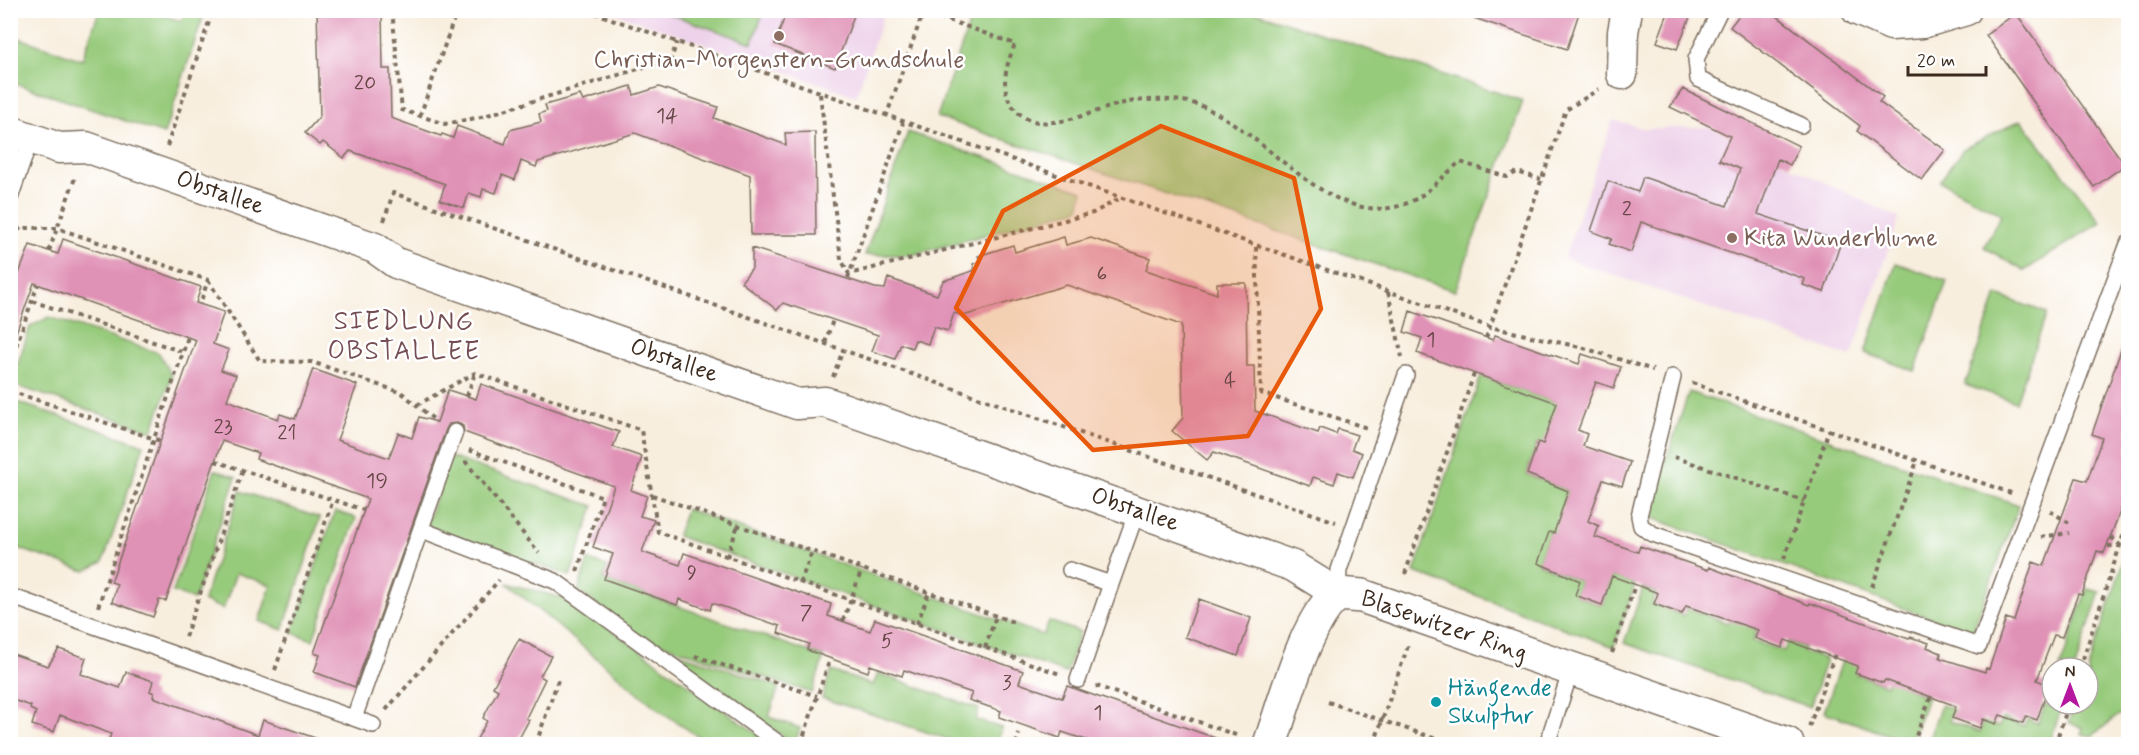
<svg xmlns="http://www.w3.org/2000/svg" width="2139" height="755" viewBox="0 0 2139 755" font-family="Mynerve,sans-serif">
  <rect width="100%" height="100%" fill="#fff"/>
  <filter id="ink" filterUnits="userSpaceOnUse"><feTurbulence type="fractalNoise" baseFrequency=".0167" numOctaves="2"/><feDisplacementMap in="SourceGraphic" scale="12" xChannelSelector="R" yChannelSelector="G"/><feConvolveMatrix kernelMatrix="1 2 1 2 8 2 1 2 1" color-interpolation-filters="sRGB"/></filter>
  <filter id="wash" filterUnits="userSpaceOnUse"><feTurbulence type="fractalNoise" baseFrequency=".008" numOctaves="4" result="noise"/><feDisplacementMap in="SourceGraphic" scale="24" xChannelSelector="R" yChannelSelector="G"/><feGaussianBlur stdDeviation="1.35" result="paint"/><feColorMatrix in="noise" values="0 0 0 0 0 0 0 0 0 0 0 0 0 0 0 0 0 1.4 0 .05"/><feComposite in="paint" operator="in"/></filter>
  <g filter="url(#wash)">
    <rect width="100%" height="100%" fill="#f8eede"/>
    <path fill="#edd0e9" d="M609,11h276l-29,85z
      M1613,120l32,9 64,-2 190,91 -48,139 -287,-99z"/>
    <path fill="#97cb7c" stroke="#697a4d" stroke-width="1.5" d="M974,10l278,1 271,90 -68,190 -518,-174z
      M99,11h52l30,10 4,-10h20l-41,123 -153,-52v-47l71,25z
      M661,11h103l-12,32z
      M2021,120l80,102 -77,49 -40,-24 17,-33 -61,-33 23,-32z
      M908,132l175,59 -4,18 -167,46h-47z
      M1896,263l51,18 -32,90 -50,-18z
      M1997,295l50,18 -31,89 -51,-17z
      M49,317l110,36 13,23 -20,55 -141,-47 19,-57z
      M1481,376l76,27 -10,43 -10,-3 -10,31 41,17 -5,14 4,2 -10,27 -8,-2 -11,31 42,18 -5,14 27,10 10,-29 23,8 -21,63 -200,-75z
      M1689,392l330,113 -47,128 -325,-117z
      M11,400l133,45 -41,117 -18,9 -74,-25z
      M450,457l144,49 -24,70 -144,-50z
      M215,470l21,7 -42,123 -21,-8z
      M240,491l80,27 -37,112 -24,-9 12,-36 -35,-12 -13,36 -20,-8z
      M686,509l357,126 6,-14 31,11 -14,41 -389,-137z
      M335,511l21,7 -43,122 -21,-7z
      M588,560l19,6 -4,14 221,77 -12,36 -171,-56 -63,-46z
      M2123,562l5,1v145l-36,28 -11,-2 2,-6 -14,-5 7,-19h12v-36z
      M506,583l64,17 201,144h-62l-50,-34z
      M1643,588l13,5 -4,11 32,12 3,-8 41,15 2,-3 27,9 -4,12 31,10 4,-9 16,5 -1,5 23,7 -16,48 -186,-64z
      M2087,589l13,3 -25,76h-15z
      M647,643l132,43 -10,31 31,11 -5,16z
      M1844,656l15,6 -3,12 30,11 2,-6 39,18 -16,46 -87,-31z
      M831,671l42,14 5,-12 101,36 -3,11 26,8 -5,16h-34l-141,-46z
      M2055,704h8l-14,40h-122l14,-39 12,4 -4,12 31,11 3,-10 16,5 3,-9 22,8 3,-7 11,4 7,-18 9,2z"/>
    <g id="blocks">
      <path fill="#e091b6" d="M317,10h65l1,59h7l1,49 50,18 1,-2 11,4 4,-12 48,18 5,-14 31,-8 -2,-8 8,-3 -2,-6 35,-10 3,6 48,-15 3,9 25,-8 59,20 -4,11 72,27 -1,-12 30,-1 1,103h-65l-1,-60 -115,-42 -97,29 -2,5 -15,-6 -6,19 -13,-5 -6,18 -13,-4 -2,8 -12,-4 -5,15 -24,-8 5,-16 -95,-33 -6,7 -21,-16 -3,3 -15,-12 15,-17z
        M787,10h69l-21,58 -60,-24z
        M1463,10h117l-13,39 -105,-35z
        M1669,10h24l-16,39 -20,-7z
        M1743,10h26l114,87 -4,5 66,48 -23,30 -65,-49 3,-5 -130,-99z
        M2016,13l109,152 -31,22 -108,-152z
        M1683,89l116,57 -9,19 -12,-6 -20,55 83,28 -17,50 -21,-7 2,-6 -164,-57 -10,30 -22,-8 3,-5 -21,-8 17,-50 30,11 5,-15 84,29 13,-37 -21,-9 11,-24 -60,-29z
        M1064,237l2,8 25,-7 59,20 -4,12 71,24v-11h29l1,83h7l1,45 63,22 2,-5 16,6 2,-5 19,6 -5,14 10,4 -9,24 -15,-5 -4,12 -21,-7 -3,9 -96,-34 -7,8 -35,-29 11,-13 -2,-93 -114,-40 -104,31 -9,-3 -6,18 -14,-4 -6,17 -13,-4 -3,8 -11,-4 -6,15 -23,-8 6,-16 -95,-32 -6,7 -36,-28 11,-14v-20l123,40 10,1 3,-11 49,17 6,-14 32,-11 -2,-6 7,-3 -2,-5 35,-11 2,7z
        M63,239l138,48 -5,16 28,9 -11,32 16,6 -8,20 15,5 -9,25 51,19 2,-5 15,5 18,-50 44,16 -20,55 52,18 9,-25 14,5 7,-21 18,5 11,-32 28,9 5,-15 138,48 -6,15 29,10 -11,33 16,6 -7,20 14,4 -12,32 38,13 4,-12 147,51 -3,12 42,15 5,-12 148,52 -4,12 43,15 5,-12 157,55v3h-126l-36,-12 -2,6 -61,-21 2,-6 -32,-11 3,-7 -35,-12 -33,-11 -2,6 -32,-11 -2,7 -61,-22 2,-6 -31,-11 2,-7 -68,-23 -2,7 -31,-11 -2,6 -73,-26 9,-25 -20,-7 21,-61 -150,-54 -1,-6 -5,-3 -9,1 -3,5 -91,258 -41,-15 6,-17 -6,-2 54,-154 -112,-40 2,-6 -36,-12 -56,160 -7,-1 -6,17 -41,-15 5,-18 -6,-2 85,-242 -162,-57 -21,58 -3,-1v-66l8,2 12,-31 28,9z
        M1410,311l83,29 2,-5 84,29 3,-10 39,13 -7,21 -18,-6 -18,48 9,4 -4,12 47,16 -8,24 -19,-6 -15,41 11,5 -4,11 43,15 2,-6 68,24 1,-3 100,38 1,-2 99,36 1,-2 19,6 -2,4 14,6 -1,5 45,14 1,-4 3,1 17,-51 8,3 19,-59 11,4 32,-88 11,3 15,-43 -10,-4 33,-96h3v162l-3,10 -4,-1 -17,44 -7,-2 -15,44 -4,-1 -16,43 -8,-2 -17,45 12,5 -12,35 -11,-4 -3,7 -23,-8 -4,9 -13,-5 -3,9 -28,-10 4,-12 -71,-26 -2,3 -28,-10 3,-7 -73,-26 -3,8 -27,-10 3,-8 -72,-24 -4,8 -28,-10 4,-11 -46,-17 -10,29 -27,-10 5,-14 -42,-18 11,-31 5,1 14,-42 -41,-17 11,-32 5,2 14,-41 -140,-50 5,-15 -18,-6z
        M1199,599l52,19 -13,38 -53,-19z
        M519,639l32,17 -11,20 5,3 -19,39 3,2 -13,24h-42l13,-23 -4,-3 15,-28 -5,-3z
        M59,649l27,9 -5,16 39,14 6,-16 27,9 -3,10 4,2 -1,4 50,18 55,20 5,-15 61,21 -1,3h-216l4,-10 -51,-19 -6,17 -22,-7 4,-13 -6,-3 1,-3 -21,-7v-46l38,13z"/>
    </g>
  </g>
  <g filter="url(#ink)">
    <use href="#blocks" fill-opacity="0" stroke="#7d6f61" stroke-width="1.5"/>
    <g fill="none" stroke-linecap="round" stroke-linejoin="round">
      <defs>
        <path id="lane" d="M1720,10l-24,49 2,20 103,46
          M10,198l21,-60
          M1673,377l-34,139 2,10 12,8 326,112 149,-402
          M422,530l133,51 225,163
          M1070,570l41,14 26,-73
          M1338,594l1,-24 67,-195
          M10,596l363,129
          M1078,680l33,-96
          M354,718l101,-286
          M1547,744l24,-74"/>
        <path id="street" d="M1857,10l34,15 31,-2 44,-13
          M1622,74l1,-42 4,-22
          M10,131l49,17 27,-1 289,101 21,15 401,141 28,-2 468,164 45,28"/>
        <path id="secondary" d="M1270,744c14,-38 36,-127 68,-150l24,2 425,148"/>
      </defs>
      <use href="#lane" stroke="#7d6f61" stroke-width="18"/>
      <use href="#street" stroke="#7d6f61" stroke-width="33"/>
      <use href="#secondary" stroke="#7d6f61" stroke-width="36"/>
      <path stroke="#7d6f61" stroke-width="4" stroke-dasharray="4.5 4.5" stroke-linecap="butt" d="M392,10l10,100 43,14 36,-7 190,-58 6,-17
        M586,10l904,317 94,21 69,22
        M923,11l92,33c-10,24 -18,50 5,70 25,22 76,-5 104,-11 18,-4 41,-4 59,-2 75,12 143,138 227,101 18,-8 35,-28 50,-40l47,15 10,-5 24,7
        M820,94l21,165 8,15 244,-61 26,-14
        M420,116l37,-106
        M886,117l38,-107
        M167,146l46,-136
        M384,221l9,-28 943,329
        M10,236l11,-8h36l151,52 -8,24
        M1256,247l5,146 106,35
        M49,251l27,-76
        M848,278l55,-155
        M208,280l52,81 52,1 90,31 35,29
        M1388,292l14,65
        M32,301l151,51
        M1486,338l80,-228 33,-21
        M825,343l8,-23
        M10,363l28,-79
        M833,377l10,-27
        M1692,383l322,111
        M10,391l151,50
        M467,396l8,-23
        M417,405l58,-32 166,57 17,102 402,142
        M469,450l134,47 -27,77
        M1674,457l130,44
        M215,461l149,49
        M465,461l74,92
        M652,495l364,128
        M2050,511l21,13
        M2041,537l28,-4
        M2111,537l10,9 7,3
        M2108,546h12
        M727,557l11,-32
        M1784,559l45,-129
        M1405,574l69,-200
        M800,583l12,-31
        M1872,587l45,-126
        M98,607l90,-270
        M843,621l19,-52
        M917,624l12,-32
        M185,637l58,-167
        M985,648l11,-32
        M1612,653l22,-65
        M695,656l122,40
        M2080,668l48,-147
        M275,670l58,-170
        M1096,686l140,49
        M1328,702l123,42
        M386,710l113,-130
        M1809,727l26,-73
        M536,744l23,-67
        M801,744l29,-85
        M1016,744l3,-10
        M1374,744l35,-101
        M1913,744l18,-48
        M2055,744l14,-40"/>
      <use href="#lane" stroke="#fff" stroke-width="15"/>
      <use href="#street" stroke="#fff" stroke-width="30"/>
      <use href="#secondary" stroke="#fff" stroke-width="33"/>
    </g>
  </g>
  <path fill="#e8590c" fill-opacity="0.2" stroke="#e8590c" stroke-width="4.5" stroke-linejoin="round" d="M1161,126l133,52 27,131 -73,127 -155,14 -137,-142 47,-97z"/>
  <g fill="#8d6e63" stroke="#fff" stroke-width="2">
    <circle cx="779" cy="36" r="6"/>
    <circle cx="1732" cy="238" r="6"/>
  </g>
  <circle fill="#0f9aa8" stroke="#fff" stroke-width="2" cx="1436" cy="702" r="6"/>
  <g text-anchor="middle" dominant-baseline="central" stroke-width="5" stroke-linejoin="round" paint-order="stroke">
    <g font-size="21" fill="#644444">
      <text x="365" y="83">20</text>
      <text x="667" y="116">14</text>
      <text x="1627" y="209">2</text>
      <text x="1102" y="274">6</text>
      <text x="1431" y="340">1</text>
      <text x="1230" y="381">4</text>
      <text x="223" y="427">23</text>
      <text x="287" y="433">21</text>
      <text x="377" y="481">19</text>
      <text x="692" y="573">9</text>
      <text x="806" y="613">7</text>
      <text x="887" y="641">5</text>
      <text x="1007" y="683">3</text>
      <text x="1098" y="713">1</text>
    </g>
    <g font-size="24" fill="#785e54" stroke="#fff">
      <text x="779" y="60">Christian-Morgenstern-Grundschule</text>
      <text x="1744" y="238" text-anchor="start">Kita Wunderblume</text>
    </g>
    <g font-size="24" fill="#3b2a1e" stroke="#fff">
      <text transform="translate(220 193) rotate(19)">Obstallee</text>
      <text transform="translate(674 361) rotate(19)">Obstallee</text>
      <text transform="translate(1135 510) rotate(19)">Obstallee</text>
      <text transform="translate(1444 626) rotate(19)">Blasewitzer Ring</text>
    </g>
    <g font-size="24" fill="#0d838f" stroke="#fff" text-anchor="start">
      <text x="1448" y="688">Hängende<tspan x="1448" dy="28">Skulptur</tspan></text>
    </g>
    <g font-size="26" letter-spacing="1.5" fill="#754e53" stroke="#fff">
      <text x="404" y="322">SIEDLUNG<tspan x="404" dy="30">OBSTALLEE</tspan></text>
    </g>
  </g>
  <rect width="2139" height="755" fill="none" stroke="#fff" stroke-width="36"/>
  <g transform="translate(2070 686)"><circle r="28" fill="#ffffff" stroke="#b1aaa5" stroke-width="1.5"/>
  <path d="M0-4.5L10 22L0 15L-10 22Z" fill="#b5179e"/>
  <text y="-9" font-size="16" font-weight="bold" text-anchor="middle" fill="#3b2a1e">N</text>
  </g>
  <path d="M1908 66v9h78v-9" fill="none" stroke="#3b2a1e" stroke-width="3"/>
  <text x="1917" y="66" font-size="18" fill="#3b2a1e" stroke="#ffffff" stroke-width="4.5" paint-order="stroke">20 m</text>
</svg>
